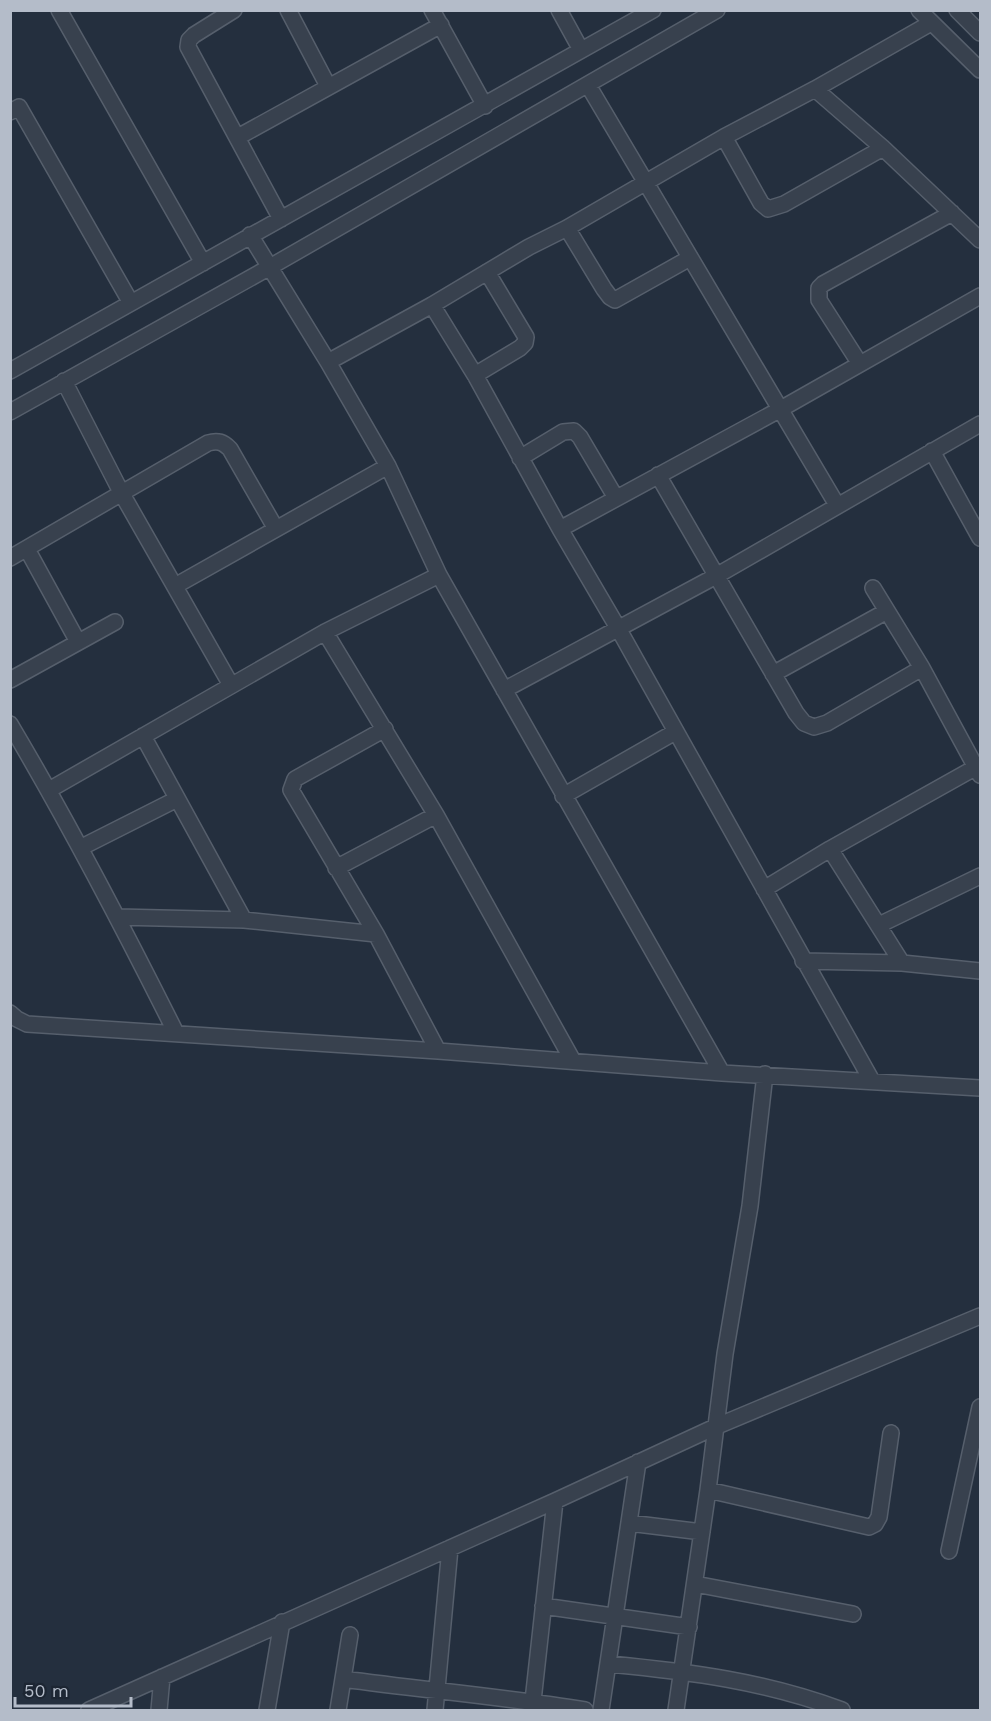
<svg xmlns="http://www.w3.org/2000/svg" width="991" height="1721" viewBox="0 0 991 1721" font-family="'Work Sans',sans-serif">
  <rect width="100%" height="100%" fill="#242f3e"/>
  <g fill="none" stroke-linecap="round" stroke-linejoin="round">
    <defs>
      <path id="minor" d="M59,10l144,253
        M234,10l-40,25 -5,5 -1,7 93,172
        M288,10l40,76
        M432,10l53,96
        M559,10l22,40
        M919,10l61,60
        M957,10l23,23
        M588,85l249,420
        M815,89l68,59 97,92
        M10,112l9,-5 112,196
        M238,137l203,-112
        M724,137l37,66 7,6 16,-5 99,-56
        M567,228l37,61 6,8 5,3 75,-42
        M250,235l78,127 60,104 51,109 283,498
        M432,305l43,70 85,154 58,99 254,453
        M328,362l104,-57 97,-58 38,-19 157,-91 91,-48 116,-66
        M860,364l-41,-64v-12l4,-4 129,-71
        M10,371l643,-361
        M475,375l45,-27 5,-5 1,-6 -39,-65
        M64,381l58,113 109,191
        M10,412l260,-145 447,-257
        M932,451l48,87
        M520,458l43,-26 11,-1 6,6 36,61
        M658,475l138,238 8,10 10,4 13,-4 95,-55
        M560,529l219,-119 201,-114
        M27,549l51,93
        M10,558l198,-115c10,-3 15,-1 22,6l46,80
        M175,586l213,-120
        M873,588l49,80 58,107
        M325,632l111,183 137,246
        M773,674l114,-63
        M10,680l105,-58
        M504,690l212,-114 264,-152
        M10,724c60,101 114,205 166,309
        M385,729l-90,50 -4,11 85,144 62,117
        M143,736l101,184
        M49,790l276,-158 114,-57
        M563,796l112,-64
        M80,848l97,-49
        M830,849l72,114
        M336,868l100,-53
        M764,889l66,-40 150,-84
        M118,917l126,3 132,14
        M879,925l101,-49
        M803,961l99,2 78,8
        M10,1013l7,6 10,5 411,27 284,22 258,15
        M708,1490l161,37 6,-3 4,-7 12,-84
        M629,1523l73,9
        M949,1551l31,-144
        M695,1584l158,30
        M543,1606l146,21
        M609,1664c83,8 154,17 233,46
        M343,1679c81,11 162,18 242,31
        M89,1710l466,-209 160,-74 265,-111
        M159,1710l3,-33
        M267,1710l15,-88
        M338,1710l12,-75
        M435,1710l15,-162
        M532,1710l23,-209
        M601,1710l37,-248
        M676,1710l32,-220 17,-136 25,-148 15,-132"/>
    </defs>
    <use href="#minor" stroke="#565f6c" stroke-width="18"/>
    <use href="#minor" stroke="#38414e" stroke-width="15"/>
  </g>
  <rect width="991" height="1721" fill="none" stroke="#b4bcc9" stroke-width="24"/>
  <path d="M15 1697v9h116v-9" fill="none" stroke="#b4bcc9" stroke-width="3"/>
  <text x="24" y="1697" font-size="18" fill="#b4bcc9" stroke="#1d2633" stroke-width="4.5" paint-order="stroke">50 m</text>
</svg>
